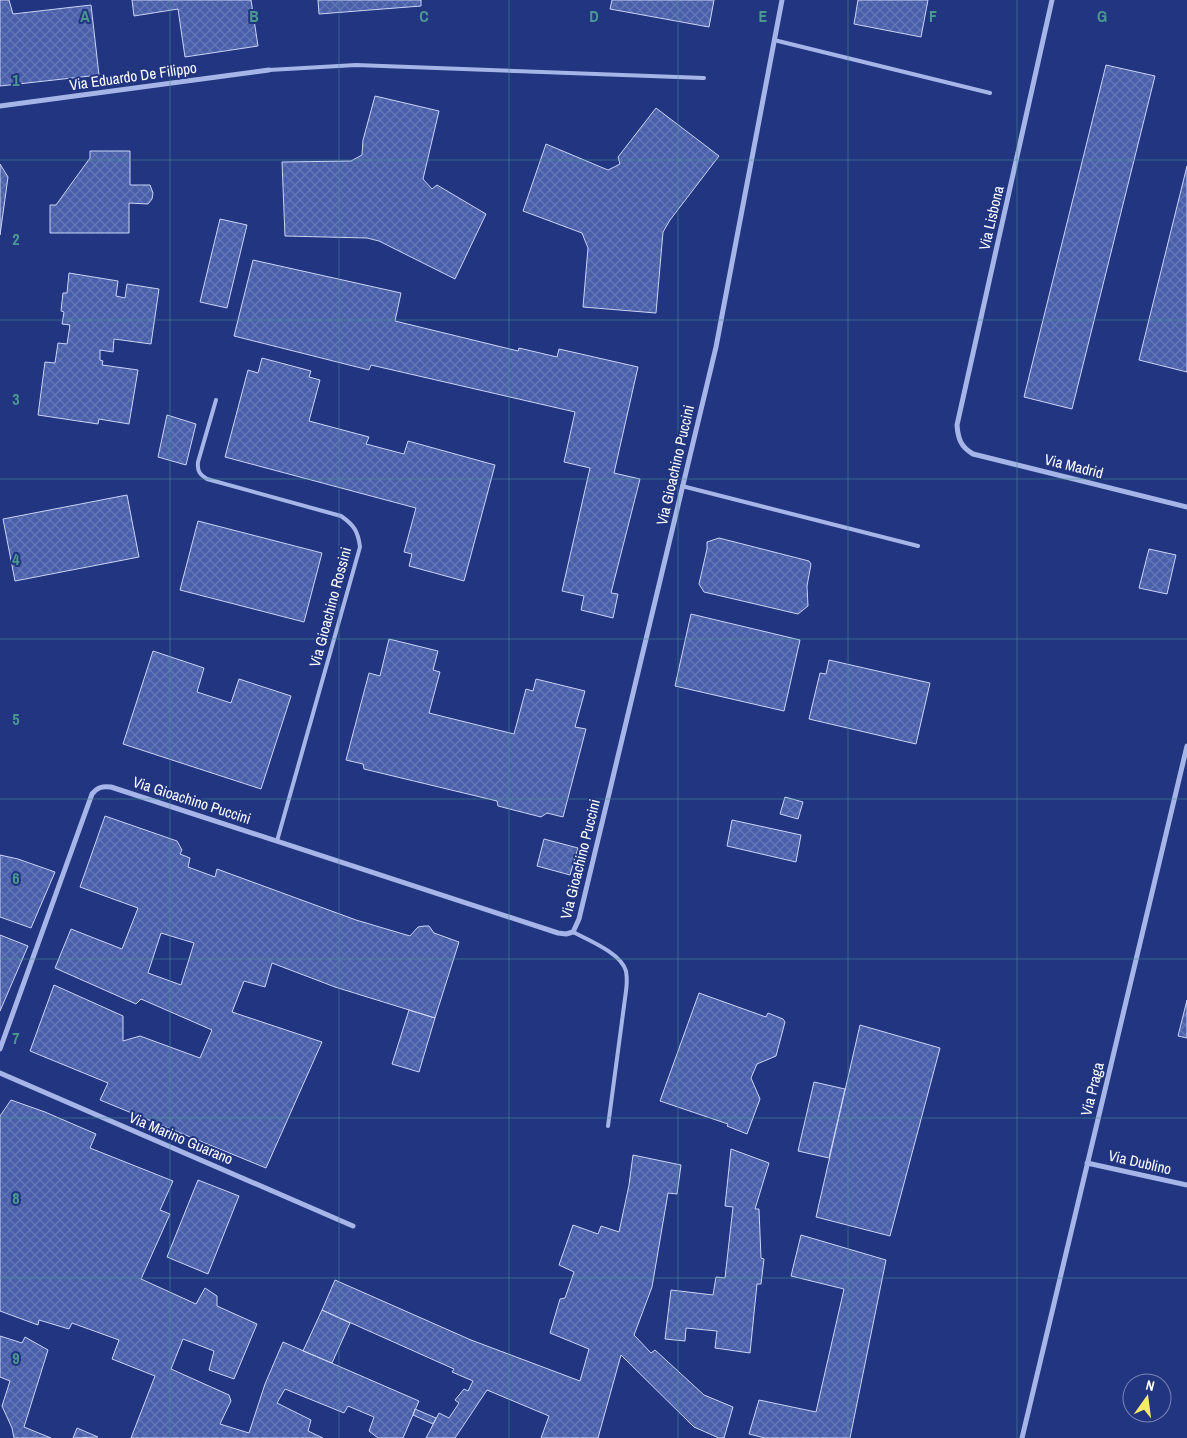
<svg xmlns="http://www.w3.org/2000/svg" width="1187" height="1438" viewBox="0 0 1187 1438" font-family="'Archivo Narrow',sans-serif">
  <defs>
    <pattern id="building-cross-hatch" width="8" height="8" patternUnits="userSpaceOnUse" patternTransform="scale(1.25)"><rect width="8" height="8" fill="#495fa9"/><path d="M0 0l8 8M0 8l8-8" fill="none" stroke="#6477b6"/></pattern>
  </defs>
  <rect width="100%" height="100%" fill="#213580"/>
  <path fill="url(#building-cross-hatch)" stroke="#cad4f6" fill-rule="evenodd" d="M0,0h9l4,14 78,-9 8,70 -99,11z
    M132,0h119l7,46 -73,11 -7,-48 -44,7z
    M318,0h103v6l-102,8z
    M612,0h102l-5,27 -99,-18z
    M858,0h70l-7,37 -67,-13z
    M1106,65l49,11 -83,333 -48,-12z
    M375,96l64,15 -16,68 9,10 5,-4 49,29 -31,65 -76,-38 -12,-3 -82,-2 -3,-74 69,-1 11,-6 1,-15z
    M656,108l63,48 -49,64 -7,12 -7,81 -73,-6 5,-59 -6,-15 -59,-22 23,-67 62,26 12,-6 -2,-7z
    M90,151h40v34h20l3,8 -1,6 -4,5 -19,-1v30h-79v-28h6l34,-47z
    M0,164l8,13 -8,58z
    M1187,166v206l-48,-12z
    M220,219l27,6 -20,83 -27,-6z
    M253,260l148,33 -6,28 123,30 1,-3 38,9 2,-8 79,18 -24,106 26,6 -29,114 7,1 -5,24 -32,-8 3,-14 -22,-5 28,-123 -26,-6 11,-50 -204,-47 -2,5 -135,-34z
    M69,273l49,8 -2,15 9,2 2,-14 32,5 -8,55 -37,-5 -1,13 -13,-2v10l3,1 -1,4 36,5 -9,54 -30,-5 -1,5 -60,-9 7,-53 10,1 3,-20 9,1 3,-19 -8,-1 2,-12 -3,-1 2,-18h4z
    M262,358l49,13 -2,6 11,3 -11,41 60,16 -3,7 38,10 4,-13 87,24 -31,116 -55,-15 3,-12 -8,-2 12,-44 -191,-51 23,-87 10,3z
    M167,415l29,9 -10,41 -28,-8z
    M127,495l12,62 -124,24 -12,-62z
    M198,521l124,32 -18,69 -124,-32z
    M719,538l90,23 2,3 -4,22 1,20 -10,8 -94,-22 -5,-8 8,-35v-7z
    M1149,549l27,6 -9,39 -28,-6z
    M691,614l109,26 -16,71 -109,-25z
    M389,639l49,12 -5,19 7,2 -11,41 85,21 12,-45 7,2 3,-12 49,12 -10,36 11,2 -23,88 -16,-4 -6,4 -43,-11 -1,-5 -133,-32 -1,-5 -17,-4 23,-87 11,3z
    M153,651l51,17 -7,24 34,11 8,-24 52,17 -30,93 -138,-45z
    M829,660l101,23 -14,61 -107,-25 11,-46 6,1z
    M785,797l18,5 -5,17 -18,-5z
    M105,816l72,25 5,9 -2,4 10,4 -2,9 27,10 2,-8 139,51 54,16 8,-9 6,-1h5l5,7 25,9 -24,76 -100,-31 -63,-24 -7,24 -21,-6 -12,31 90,30 -56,126 -166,-68 8,-17 -78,-32 24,-66 69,31v25l17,-5 60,22 12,-28 -71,-31 -5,5 -81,-36 16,-39 51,20 16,-41 -58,-21zM161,933l33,10 -13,42 -33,-12z
    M732,820l69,15 -5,27 -69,-16z
    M544,839l34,9 -8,27 -33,-9z
    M0,855l18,4 37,13 -24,56 -31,-11z
    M0,935l28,11 -28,65z
    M699,993l67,24 2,-4 15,6 2,3 -9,34 -19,8 -6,14 9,21 -13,35 -20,-8 1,-2 -68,-23z
    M1187,1000v38l-9,-2z
    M409,1010l26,8 -16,54 -27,-8z
    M860,1025l80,23 -50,188 -74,-19z
    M814,1082l31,7 -16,69 -31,-7z
    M11,1100l34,12 51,22 -6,14 83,33 -13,29 10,4 -29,65 55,25 9,-16 12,8v10l40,18 -23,55 -25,-9 5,-19 -31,-12 -12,30 58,26 2,6 -11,23 29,9 16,-49 18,-42 136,59 -16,37h-25l-9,-7 5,-14 -26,-11 -4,7 -59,-24 -8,14 34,17 -3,11 15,7h-192l24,-62 -43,-17 7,-19 -47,-17 -3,6 -30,-9 -1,5 -38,-14v-195z
    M731,1149l38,14 -14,46h4l2,49 3,1 -3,25h-4l-7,69 -35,-5 2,-17 -31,-3 -1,13 -20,-2 6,-49 42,5 3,-18 9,1 8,-71 -8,-1z
    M633,1155l48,10 -4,29 -9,-1 -16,94 -18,48 17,18 4,-3 49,45 29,12 -9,31h-5l-25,-11 -73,-72 -23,83h-57l8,-22 -62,-26 -32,48h-29l13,-25 10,5 10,-15 -4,-3 9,-11 4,2 5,-10 -21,-9 2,-3 -132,-59 13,-30 136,60 109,41 9,-32 -39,-16 10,-34 5,-1 9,-26 -15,-7 14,-40 25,9 3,-8 18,6 10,-47z
    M198,1180l41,16 -31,78 -41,-17z
    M801,1235l85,25 -36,178h-85l-16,-4 10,-34 57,12 28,-123 -53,-13z
    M322,1310l28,13 -18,40 -29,-12z
    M0,1336l22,7 3,-6 23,13 -24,77 27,11h-37l-2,-10 -10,-22 8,-25 -10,-4z
    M415,1409l21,9 -3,6 -20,-9z
    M77,1428l21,9 -25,1z"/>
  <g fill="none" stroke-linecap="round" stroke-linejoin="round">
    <path stroke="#a6b5e7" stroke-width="4" d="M774,40l216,53
      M269,70l87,-5 348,13
      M216,400l-18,62c-1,9 2,13 9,17l134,37c13,9 17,15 19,31l-83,294
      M682,486l236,60
      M573,932c15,8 48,21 53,39 1,6 1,13 0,20l-18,135"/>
    <path stroke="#a6b5e7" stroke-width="5" d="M1052,0l-95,425c1,14 4,22 16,29l214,53
      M0,106l269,-36
      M0,1049l92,-255c6,-7 10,-8 19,-7l447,146 8,1 7,-2 6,-13 137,-572 66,-347
      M0,1073l353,153
      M1087,1163l100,22
      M1022,1438l165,-692"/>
  </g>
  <path fill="none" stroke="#4b9892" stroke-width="1" stroke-opacity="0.55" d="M170,0v1438M339,0v1438M509,0v1438M678,0v1438M848,0v1438M1017,0v1438M0,160h1187M0,320h1187M0,479h1187M0,639h1187M0,799h1187M0,959h1187M0,1118h1187M0,1278h1187"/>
  <g text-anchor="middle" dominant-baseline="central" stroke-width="4" stroke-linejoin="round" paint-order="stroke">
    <g font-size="15" fill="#fff" stroke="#213580">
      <text transform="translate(133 76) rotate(-8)">Via Eduardo De Filippo</text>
      <text transform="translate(991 218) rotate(-77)">Via Lisbona</text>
      <text transform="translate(675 465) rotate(-77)">Via Gioachino Puccini</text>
      <text transform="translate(1074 466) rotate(14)">Via Madrid</text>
      <text transform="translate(330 607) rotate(-75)">Via Gioachino Rossini</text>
      <text transform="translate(192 800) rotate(18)">Via Gioachino Puccini</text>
      <text transform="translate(580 859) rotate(-76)">Via Gioachino Puccini</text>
      <text transform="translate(1092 1089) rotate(-76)">Via Praga</text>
      <text transform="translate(181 1138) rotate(23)">Via Marino Guarano</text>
      <text transform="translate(1140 1162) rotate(13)">Via Dublino</text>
    </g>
  </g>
  <g font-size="16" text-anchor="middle" font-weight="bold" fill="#4b9892" stroke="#213580" stroke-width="4" stroke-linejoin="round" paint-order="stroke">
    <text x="85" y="22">A</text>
    <text x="254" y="22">B</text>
    <text x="424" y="22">C</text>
    <text x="594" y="22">D</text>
    <text x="763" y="22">E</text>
    <text x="933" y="22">F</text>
    <text x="1102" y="22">G</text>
    <text x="16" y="86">1</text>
    <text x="16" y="245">2</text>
    <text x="16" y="405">3</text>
    <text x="16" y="565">4</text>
    <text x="16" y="725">5</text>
    <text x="16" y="884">6</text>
    <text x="16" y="1044">7</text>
    <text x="16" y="1204">8</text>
    <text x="16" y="1364">9</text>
  </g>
  <g transform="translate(1147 1398) rotate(14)"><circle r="24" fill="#213580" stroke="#7a86b3"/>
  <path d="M0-4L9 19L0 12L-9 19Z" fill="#f4eb67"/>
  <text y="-8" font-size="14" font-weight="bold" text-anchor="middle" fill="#ffffff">N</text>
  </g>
</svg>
